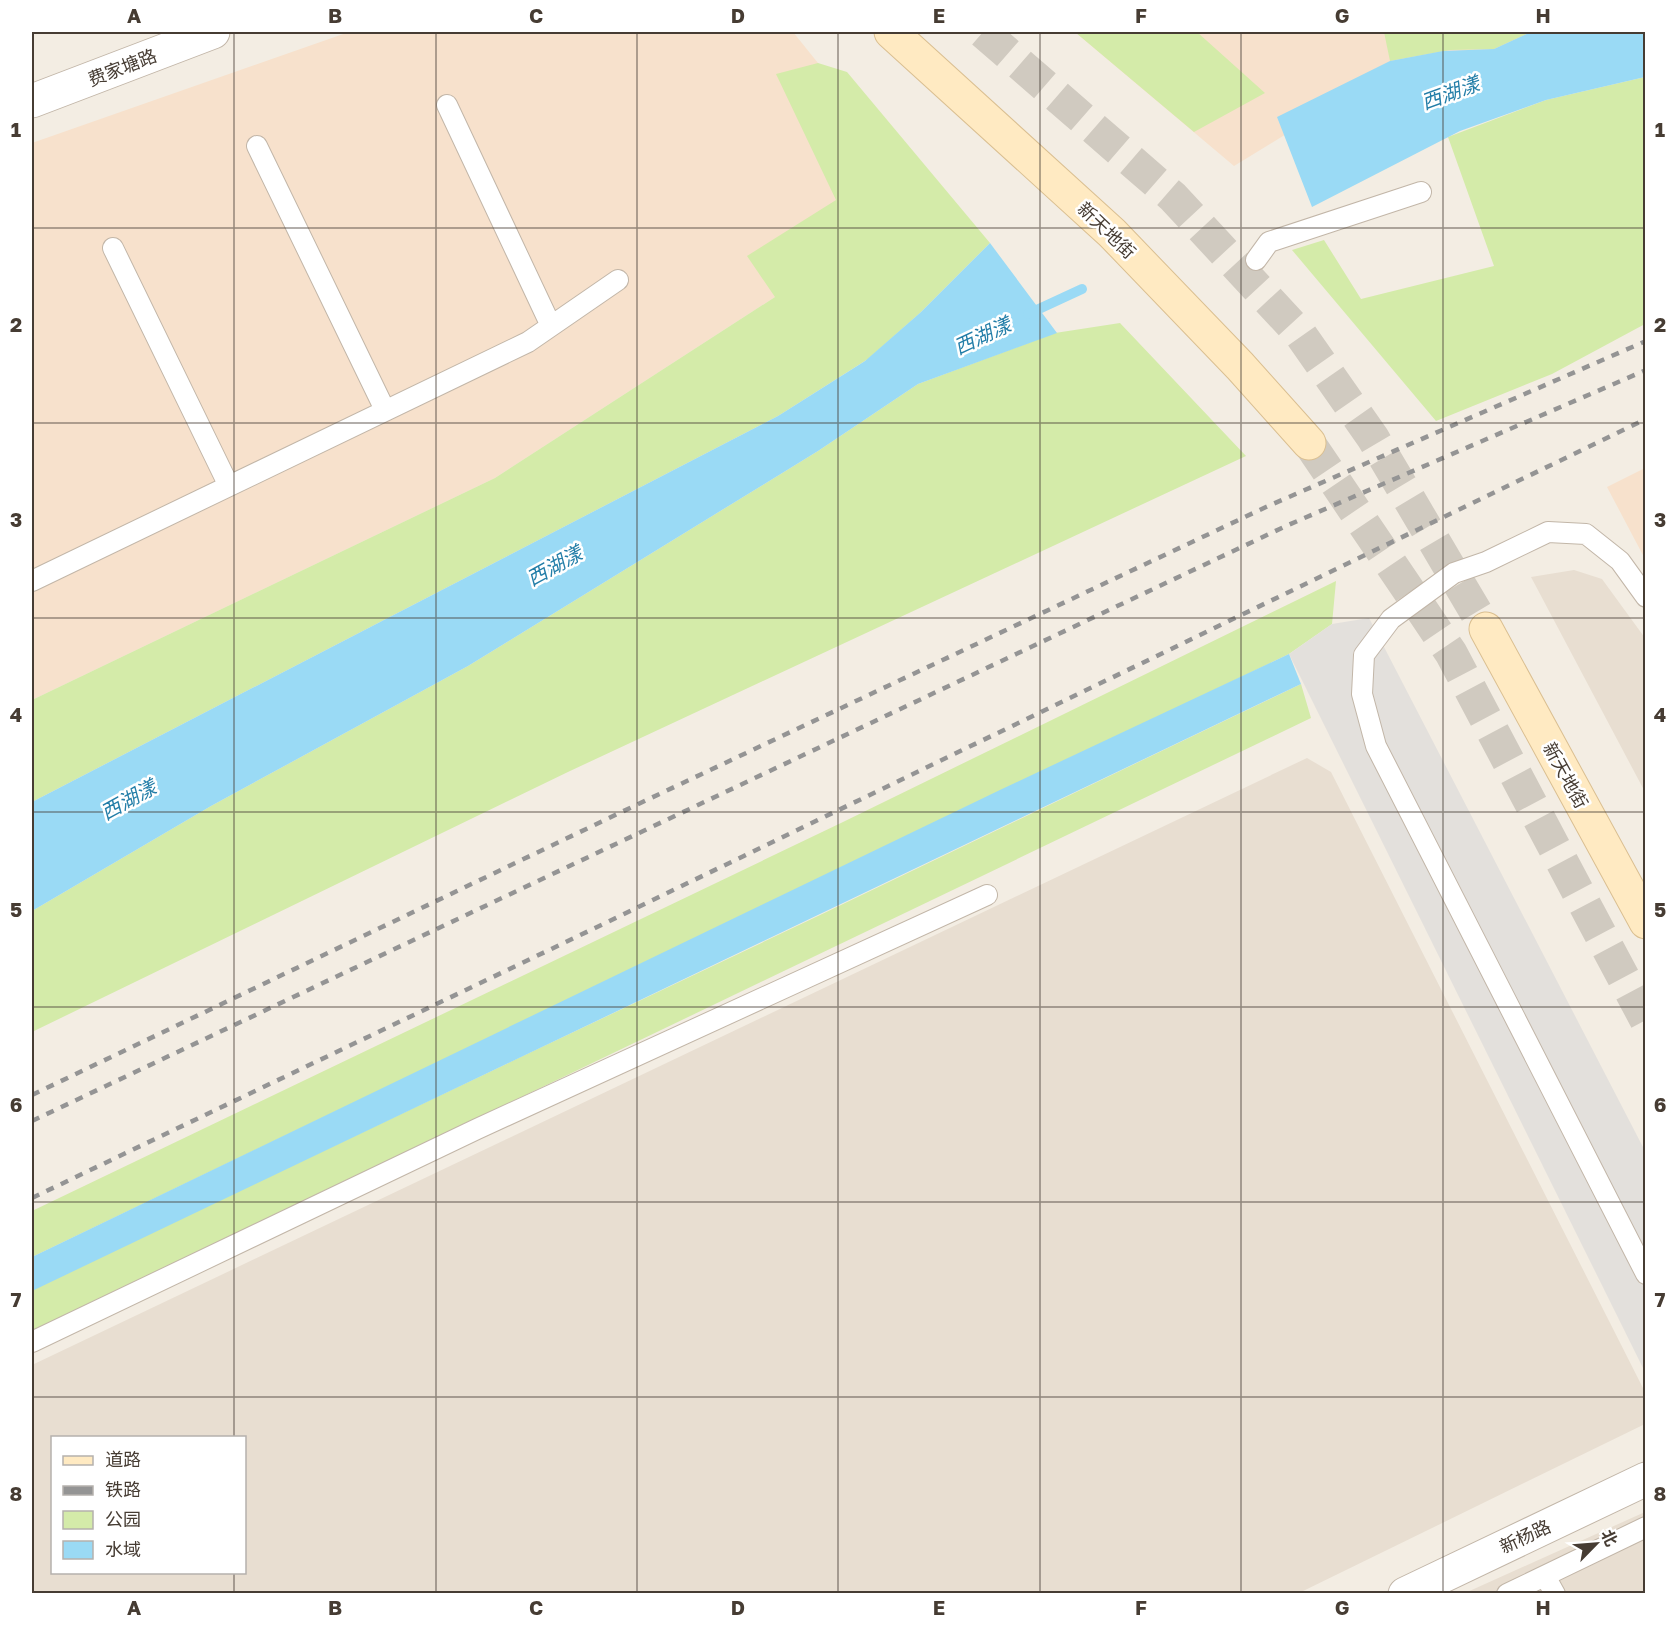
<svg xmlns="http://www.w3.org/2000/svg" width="1677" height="1625" viewBox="0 0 1677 1625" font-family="'Golos Text','Noto Sans SC',sans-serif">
  <rect width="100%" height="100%" fill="#f3ede3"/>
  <path fill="#e8ded1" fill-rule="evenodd" d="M1574,570l28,9 43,59v154l-114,-215z
    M1307,758l24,14 314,620v32l-346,169h-1267v-228zM52,1438h192v134h-192z
    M1645,1512v81h-180z"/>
  <path fill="#f7e1cc" d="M349,32h444l25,31 63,135 -106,99 -280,181 -463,222v-557z
    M1075,32h519l-298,96 -62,38z
    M1645,468v91l-38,-72z"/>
  <path fill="#d4eba9" d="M1075,32h122l68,61 -71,39z
    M1384,32h147l-37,17 -44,1 -60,11z
    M818,63l29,9 143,171 -69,69 -53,47 -90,57 -746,386v-102l463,-222 280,-181 -28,-41 89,-56 -60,-126z
    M1645,77v247l-93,50 -116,47 -144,-171 32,-10 37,59 133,-33 -46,-129 98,-37z
    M1120,323l126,133 -676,315 -538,261v-121l179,-105 257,-140 350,-215 100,-67 137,-51z
    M1336,581l-4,43 -43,30 -1257,603v-46l811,-389z
    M1301,684l10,34 -1279,614v-43l786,-373z"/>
  <path fill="#e3e0dc" d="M1369,618l276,533v221l-356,-718 43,-30z"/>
  <path fill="#9adaf5" d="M1531,32h114v45l-99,23 -86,31 -148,76 -35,-90 113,-56 53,-10 51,-2z
    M990,243l67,90 -139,51 -100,67 -350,215 -257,140 -179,105v-109l746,-386 87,-55 56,-49z
    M1289,654l12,30 -1269,607v-34l970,-468z"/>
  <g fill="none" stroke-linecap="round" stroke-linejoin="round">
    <path stroke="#9adaf5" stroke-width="10" d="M1028,314l54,-25"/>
    <path stroke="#d0cac0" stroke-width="33" stroke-dasharray="33 16" stroke-linecap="butt" d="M983,32l190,165 128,138 72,103 113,191
      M1309,443l142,210 195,367"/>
    <defs>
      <path id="service" d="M447,105l104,221
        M257,146l128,264
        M113,248l116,238
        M1256,260l13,-18 152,-50
        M32,581l496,-239 90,-62
        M1646,597l-26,-36 -34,-27 -38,-2 -62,30 -32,11 -63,46 -27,36 -2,39 14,52 270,528
        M32,1342l445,-213 510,-234
        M1545,1576l10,18
        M1507,1594l139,-67"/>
      <path id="tertiary" d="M32,101l181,-69
        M1405,1594l241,-115"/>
      <path id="secondary" d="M891,32l221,201 128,133 69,77
        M1486,629l160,293"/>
    </defs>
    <use href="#service" stroke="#c2b6a8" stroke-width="22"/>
    <use href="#tertiary" stroke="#c2b6a8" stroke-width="35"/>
    <use href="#secondary" stroke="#dabf91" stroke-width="35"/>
    <use href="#service" stroke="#fff" stroke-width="20"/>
    <use href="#tertiary" stroke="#fff" stroke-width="33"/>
    <use href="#secondary" stroke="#ffeac2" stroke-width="33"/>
    <path stroke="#949494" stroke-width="4.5" stroke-dasharray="8 8" stroke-linecap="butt" d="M32,1095l600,-288 634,-300 380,-166
      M32,1121l1254,-595 360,-156
      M32,1198l563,-270 1051,-509"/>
  </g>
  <path fill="none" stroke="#463c33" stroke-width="1.5" stroke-opacity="0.55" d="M234,32v1406M436,32v1562M637,32v1562M838,32v1562M1040,32v1562M1241,32v1562M1443,32v1562M32,228h1614M32,423h1614M32,618h1614M32,812h1614M32,1007h1614M32,1202h1614M32,1397h1614M234,1572v22"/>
  <g text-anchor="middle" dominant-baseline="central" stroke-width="5" stroke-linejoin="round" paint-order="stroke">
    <g font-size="18" fill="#463c33" stroke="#fff">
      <text transform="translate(122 67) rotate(-21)">费家塘路</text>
      <text transform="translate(1107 230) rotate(44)">新天地街</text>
      <text transform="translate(1566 775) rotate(61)">新天地街</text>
      <text transform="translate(1525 1536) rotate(-25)">新杨路</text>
    </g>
    <g font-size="20" font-style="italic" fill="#237ea8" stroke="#fff">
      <text transform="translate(1450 92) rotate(-20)">西湖漾</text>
      <text transform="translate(982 335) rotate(-25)">西湖漾</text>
      <text transform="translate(554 565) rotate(-29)">西湖漾</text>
      <text transform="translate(128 799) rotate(-29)">西湖漾</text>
    </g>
  </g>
  <rect width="1677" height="1625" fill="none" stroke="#ffffff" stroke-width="66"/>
  <rect x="51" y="1436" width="195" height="138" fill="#ffffff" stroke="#b5b1ad" stroke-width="1.5"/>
  <rect x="63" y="1456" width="30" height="9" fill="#ffeac2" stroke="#b5b1ad" stroke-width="1.5"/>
  <text x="105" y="1466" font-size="18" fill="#463c33">道路</text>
  <rect x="63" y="1486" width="30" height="9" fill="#949494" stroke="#b5b1ad" stroke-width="1.5"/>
  <text x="105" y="1496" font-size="18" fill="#463c33">铁路</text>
  <rect x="63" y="1511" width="30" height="18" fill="#d4eba9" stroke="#b5b1ad" stroke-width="1.5"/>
  <text x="105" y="1526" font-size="18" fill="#463c33">公园</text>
  <rect x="63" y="1541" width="30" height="18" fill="#9adaf5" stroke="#b5b1ad" stroke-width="1.5"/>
  <text x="105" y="1556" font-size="18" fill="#463c33">水域</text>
  <g transform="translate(1596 1544) rotate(65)" stroke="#ffffff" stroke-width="4.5" paint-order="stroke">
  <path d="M0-4.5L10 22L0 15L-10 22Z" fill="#463c33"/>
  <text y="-9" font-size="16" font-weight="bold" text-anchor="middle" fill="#463c33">北</text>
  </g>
  <rect x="33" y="33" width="1611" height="1559" fill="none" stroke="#463c33" stroke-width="2"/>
  <g font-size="20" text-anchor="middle" font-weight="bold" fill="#463c33">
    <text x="134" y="23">A</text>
    <text x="335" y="23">B</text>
    <text x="536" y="23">C</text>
    <text x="738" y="23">D</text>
    <text x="939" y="23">E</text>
    <text x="1141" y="23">F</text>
    <text x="1342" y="23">G</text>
    <text x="1543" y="23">H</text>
    <text x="16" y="137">1</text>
    <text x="1660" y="137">1</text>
    <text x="16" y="332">2</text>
    <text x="1660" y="332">2</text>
    <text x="16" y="527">3</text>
    <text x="1660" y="527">3</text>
    <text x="16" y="722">4</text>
    <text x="1660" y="722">4</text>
    <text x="16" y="917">5</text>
    <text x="1660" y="917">5</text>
    <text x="16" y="1112">6</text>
    <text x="1660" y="1112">6</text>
    <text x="16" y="1307">7</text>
    <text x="1660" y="1307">7</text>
    <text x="16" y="1501">8</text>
    <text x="1660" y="1501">8</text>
    <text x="134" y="1615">A</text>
    <text x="335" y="1615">B</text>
    <text x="536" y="1615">C</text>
    <text x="738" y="1615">D</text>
    <text x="939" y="1615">E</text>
    <text x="1141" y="1615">F</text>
    <text x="1342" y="1615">G</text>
    <text x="1543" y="1615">H</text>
  </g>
</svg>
